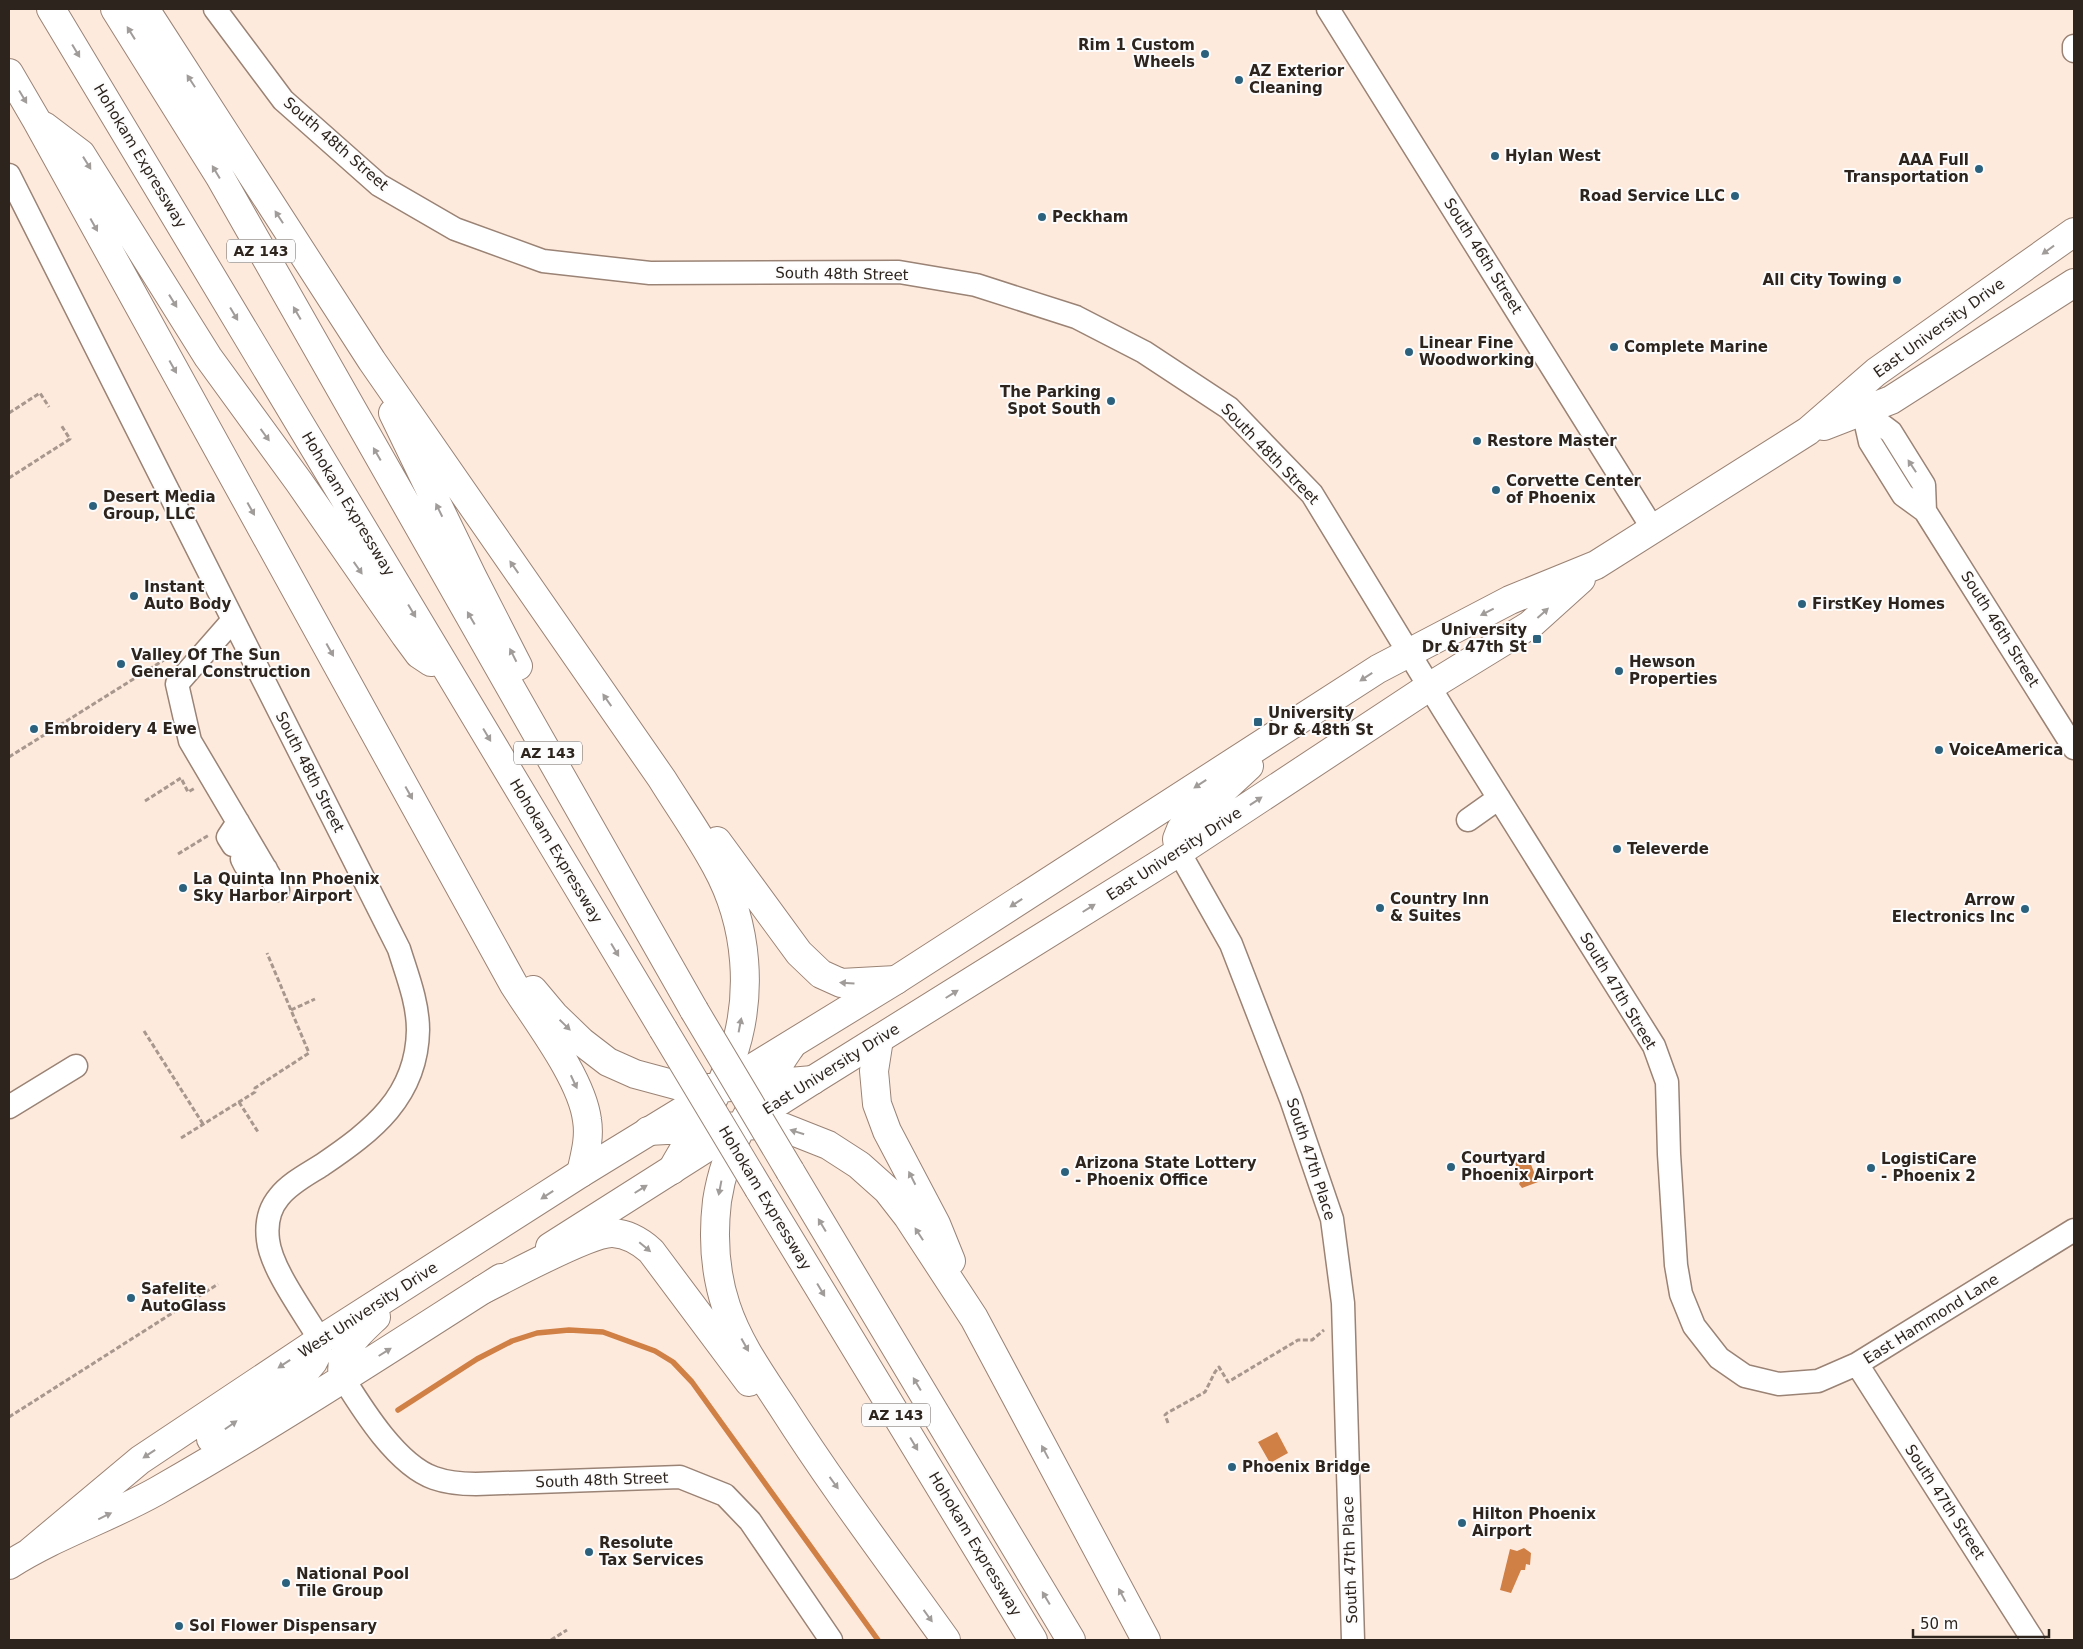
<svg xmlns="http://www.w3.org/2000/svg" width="2083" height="1649" viewBox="0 0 2083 1649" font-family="'DejaVu Sans',sans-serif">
  <rect width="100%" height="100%" fill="#feeadd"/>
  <path fill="#d07f45" d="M1528,1153l4,4 -2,5 8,20 -16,6 -3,-4 2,-4 -7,-20z
    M1277,1432l11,21 -18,10 -12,-21z
    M1524,1548l7,5 -1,12 -4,-1 -1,6h-4l-10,23 -11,-3 10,-41 7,2z"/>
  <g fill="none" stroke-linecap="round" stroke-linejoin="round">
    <path stroke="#d07f45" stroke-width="5.5" d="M398,1410l79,-51 35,-18 25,-8 32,-3 34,2 52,19 18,11 19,20 186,258"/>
    <defs>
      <path id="minor" d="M215,9l68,91 96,85 76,44 88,32 107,12 249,-1 77,13 100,32 68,35 85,56 83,86 131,215 211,337 13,36 2,72 7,111 5,29 13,32 25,32 26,18 34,8 39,-3 39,-17 217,-134
        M1328,9l325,520
        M2074,46v5
        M9,175l390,774c8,26 19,53 19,81 -1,67 -46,101 -96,135 -14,9 -32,18 -43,32 -10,12 -13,27 -11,43 3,29 37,74 52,100
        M1860,406l3,5 28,21 33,53 1,26
        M1863,411l7,31 33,53 22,16 149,237
        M233,620l-56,64 13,57 88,149
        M1468,820l31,-22
        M233,845l-5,-8 10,-15
        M1179,852l52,92 60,155 41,120 11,84 10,337
        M242,859l3,6 21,4
        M9,1107l67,-41
        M1857,1364l176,276
        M343,1378c20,32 54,87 91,100 14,5 28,6 42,6l204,-7 45,18 25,26 81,119"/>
      <path id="major" d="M1824,426l67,-26 183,-117
        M1179,852l-2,-13 4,-10 68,-63
        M550,1247l263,-167 366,-228 250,-165 101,-62 51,-46
        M343,1378c-5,-28 14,-43 33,-61
        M211,1439l92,-65 10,-12 5,-10
        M30,1552l110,-92 180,-120 261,-167 315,-193 482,-311 132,-69 86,-35 212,-134 68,-59 198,-140
        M9,1565c47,-30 100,-47 148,-74 118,-67 231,-141 344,-213"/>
      <path id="highway" d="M51,9l612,1020
        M115,9l105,168 474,833
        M145,9l227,352 290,418c18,29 38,57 54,87 32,58 38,131 15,194 -14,39 -39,74 -59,110
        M9,73l28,48 477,864c23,36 68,94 73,135 3,18 -2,35 -6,53
        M44,126l37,28 127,203 91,125 106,153 14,19 12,8
        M393,413l79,163 46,90
        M717,841l82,112 22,21 20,9 55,-3
        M533,990l21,25 28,27 26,20 27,12 52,14h32l94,-8
        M879,1039l-5,32 3,33 10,27 49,93 15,37
        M791,1046c-33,49 -65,95 -74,155 -4,34 -2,72 9,105 12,37 36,70 57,102 51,80 108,155 163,232
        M648,1131l111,-6 26,3 43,17 31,20 28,25 21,27 66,101 172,322
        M790,1171l281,469
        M759,1189l274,451
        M482,1290c25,-12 108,-58 131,-57 15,1 27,8 38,18l98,131"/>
    </defs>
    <use href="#minor" stroke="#9a8375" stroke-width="25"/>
    <use href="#major" stroke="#9a8375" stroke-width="30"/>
    <use href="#highway" stroke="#9a8375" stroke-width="30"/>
    <path stroke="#a7978d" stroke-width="3" stroke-dasharray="5 2.5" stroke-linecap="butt" d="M9,413l31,-20 9,14
      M9,478l61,-39 -9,-14
      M9,757l158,-99
      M145,801l36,-23 7,14 7,-4
      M178,854l31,-19
      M291,1010l24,-11
      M144,1031l59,93
      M239,1102l19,30
      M181,1138l74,-46v-4l54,-35 -42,-100
      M9,1417l209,-133
      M1168,1423l-3,-8 2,-2 38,-21 10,-20 4,-5 9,15 70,-42h14l12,-10
      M551,1640l16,-10"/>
    <use href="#minor" stroke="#fff" stroke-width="22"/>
    <use href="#major" stroke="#fff" stroke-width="28"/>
    <use href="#highway" stroke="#fff" stroke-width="28"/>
    <defs>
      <path id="highway-bridge" d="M694,1010l96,161
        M663,1029l96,160"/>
    </defs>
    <use href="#highway-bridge" stroke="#9a8375" stroke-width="30" stroke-linecap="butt"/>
    <use href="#highway-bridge" stroke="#fff" stroke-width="28"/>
  </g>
  <defs><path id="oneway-solid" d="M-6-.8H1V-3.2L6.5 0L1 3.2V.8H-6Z" transform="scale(1.25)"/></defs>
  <g fill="#a09c9a">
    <use href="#oneway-solid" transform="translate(131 33) rotate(-122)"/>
    <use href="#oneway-solid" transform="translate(76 51) rotate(59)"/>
    <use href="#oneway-solid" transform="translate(191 81) rotate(-123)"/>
    <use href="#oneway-solid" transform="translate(23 97) rotate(59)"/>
    <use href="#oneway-solid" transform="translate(87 163) rotate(58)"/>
    <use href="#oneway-solid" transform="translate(216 172) rotate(-121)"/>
    <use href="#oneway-solid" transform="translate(279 217) rotate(-123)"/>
    <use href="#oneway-solid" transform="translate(94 225) rotate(61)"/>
    <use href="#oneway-solid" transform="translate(2048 250) rotate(144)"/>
    <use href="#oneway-solid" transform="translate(173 301) rotate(58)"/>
    <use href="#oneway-solid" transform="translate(297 313) rotate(-120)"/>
    <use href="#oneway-solid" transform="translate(234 314) rotate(59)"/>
    <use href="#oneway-solid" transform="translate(173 367) rotate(61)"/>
    <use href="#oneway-solid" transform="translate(265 435) rotate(54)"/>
    <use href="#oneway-solid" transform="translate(377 454) rotate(-120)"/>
    <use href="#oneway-solid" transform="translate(1912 466) rotate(-123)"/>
    <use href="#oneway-solid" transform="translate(251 509) rotate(61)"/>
    <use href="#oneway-solid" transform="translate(439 510) rotate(-116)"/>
    <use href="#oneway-solid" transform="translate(514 567) rotate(-125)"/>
    <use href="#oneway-solid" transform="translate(358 568) rotate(55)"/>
    <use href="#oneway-solid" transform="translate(412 611) rotate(59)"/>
    <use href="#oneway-solid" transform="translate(1487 612) rotate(153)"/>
    <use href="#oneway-solid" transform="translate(1543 613) rotate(-42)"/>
    <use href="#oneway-solid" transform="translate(471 618) rotate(-120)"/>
    <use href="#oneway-solid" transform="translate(330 650) rotate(61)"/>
    <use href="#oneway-solid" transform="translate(513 655) rotate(-117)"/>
    <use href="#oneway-solid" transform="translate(1366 677) rotate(147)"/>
    <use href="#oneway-solid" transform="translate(607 700) rotate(-125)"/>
    <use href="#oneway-solid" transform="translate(487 735) rotate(59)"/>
    <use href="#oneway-solid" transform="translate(1200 784) rotate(147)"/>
    <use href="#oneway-solid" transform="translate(409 793) rotate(61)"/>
    <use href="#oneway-solid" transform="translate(1256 801) rotate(-34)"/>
    <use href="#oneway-solid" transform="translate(1016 903) rotate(147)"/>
    <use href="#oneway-solid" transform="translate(1089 908) rotate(-32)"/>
    <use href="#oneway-solid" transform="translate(615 950) rotate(59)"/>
    <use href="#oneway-solid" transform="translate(847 983) rotate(-176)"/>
    <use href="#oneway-solid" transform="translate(952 994) rotate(-32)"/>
    <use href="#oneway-solid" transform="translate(565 1025) rotate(44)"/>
    <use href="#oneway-solid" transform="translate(740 1025) rotate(-79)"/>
    <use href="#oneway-solid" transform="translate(574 1082) rotate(65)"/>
    <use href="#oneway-solid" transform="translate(797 1132) rotate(-162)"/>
    <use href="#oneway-solid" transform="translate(912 1178) rotate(-117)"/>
    <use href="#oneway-solid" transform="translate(720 1188) rotate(101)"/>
    <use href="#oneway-solid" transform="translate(641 1189) rotate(-32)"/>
    <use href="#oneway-solid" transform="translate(547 1195) rotate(147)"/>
    <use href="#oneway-solid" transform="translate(822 1225) rotate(-121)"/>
    <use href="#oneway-solid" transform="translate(919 1234) rotate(-123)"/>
    <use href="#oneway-solid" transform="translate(645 1247) rotate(40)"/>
    <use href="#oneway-solid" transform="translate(821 1290) rotate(59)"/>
    <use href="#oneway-solid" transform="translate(745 1345) rotate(61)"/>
    <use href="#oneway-solid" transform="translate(385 1352) rotate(-32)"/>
    <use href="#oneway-solid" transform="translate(284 1364) rotate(146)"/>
    <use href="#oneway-solid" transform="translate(917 1384) rotate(-121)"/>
    <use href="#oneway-solid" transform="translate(231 1425) rotate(-35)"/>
    <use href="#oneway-solid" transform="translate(914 1444) rotate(59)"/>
    <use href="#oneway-solid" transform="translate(1045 1452) rotate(-118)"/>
    <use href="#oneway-solid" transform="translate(149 1454) rotate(146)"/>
    <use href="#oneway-solid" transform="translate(834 1483) rotate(54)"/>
    <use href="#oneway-solid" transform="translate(105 1516) rotate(-26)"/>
    <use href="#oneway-solid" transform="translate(1122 1595) rotate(-118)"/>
    <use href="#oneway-solid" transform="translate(1046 1598) rotate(-121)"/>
    <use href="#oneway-solid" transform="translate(928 1616) rotate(54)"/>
  </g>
  <g fill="#2c617d" stroke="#fcfcfc" stroke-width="2">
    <circle cx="1205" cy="54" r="5"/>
    <circle cx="1239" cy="80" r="5"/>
    <circle cx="1495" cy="156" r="5"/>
    <circle cx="1979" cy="169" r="5"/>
    <circle cx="1735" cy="196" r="5"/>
    <circle cx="1042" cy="217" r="5"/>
    <circle cx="1897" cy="280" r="5"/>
    <circle cx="1614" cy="347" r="5"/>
    <circle cx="1409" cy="352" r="5"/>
    <circle cx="1111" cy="401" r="5"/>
    <circle cx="1477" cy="441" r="5"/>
    <circle cx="1496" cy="490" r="5"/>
    <circle cx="93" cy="506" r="5"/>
    <circle cx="134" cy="596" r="5"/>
    <circle cx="1802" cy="604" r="5"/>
    <rect x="1532" y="634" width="10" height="10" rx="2.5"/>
    <circle cx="121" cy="664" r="5"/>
    <circle cx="1619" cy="671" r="5"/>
    <rect x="1253" y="717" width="10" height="10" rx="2.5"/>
    <circle cx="34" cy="729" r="5"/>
    <circle cx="1939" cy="750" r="5"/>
    <circle cx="1617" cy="849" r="5"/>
    <circle cx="183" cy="888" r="5"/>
    <circle cx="1380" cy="908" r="5"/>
    <circle cx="2025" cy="909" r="5"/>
    <circle cx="1451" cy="1167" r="5"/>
    <circle cx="1871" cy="1168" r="5"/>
    <circle cx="1065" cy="1172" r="5"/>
    <circle cx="131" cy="1298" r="5"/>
    <circle cx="1232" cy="1467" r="5"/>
    <circle cx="1462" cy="1523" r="5"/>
    <circle cx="589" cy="1552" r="5"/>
    <circle cx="286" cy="1583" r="5"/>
    <circle cx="179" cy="1626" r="5"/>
  </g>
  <g text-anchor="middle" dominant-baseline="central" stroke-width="4" stroke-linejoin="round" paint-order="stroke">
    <g fill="#fcfcfc" stroke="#6b6561" stroke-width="1">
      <rect x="227" y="239.5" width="68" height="23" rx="4"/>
      <rect x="514" y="741.5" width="68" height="23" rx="4"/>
      <rect x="862" y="1403.5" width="68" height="23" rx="4"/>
    </g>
    <g font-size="14" font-weight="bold" fill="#2d241e">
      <text x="261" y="251">AZ 143</text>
      <text x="548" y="753">AZ 143</text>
      <text x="896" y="1415">AZ 143</text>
    </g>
    <g font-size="15" font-weight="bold" fill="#2d241e" stroke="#fcfcfc" text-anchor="start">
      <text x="1195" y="45" text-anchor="end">Rim 1 Custom<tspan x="1195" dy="17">Wheels</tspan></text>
      <text x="1249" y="71">AZ Exterior<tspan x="1249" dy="17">Cleaning</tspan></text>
      <text x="1505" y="156">Hylan West</text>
      <text x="1969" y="160" text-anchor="end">AAA Full<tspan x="1969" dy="17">Transportation</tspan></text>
      <text x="1725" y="196" text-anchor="end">Road Service LLC</text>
      <text x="1052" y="217">Peckham</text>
      <text x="1887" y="280" text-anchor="end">All City Towing</text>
      <text x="1419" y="343">Linear Fine<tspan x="1419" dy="17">Woodworking</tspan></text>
      <text x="1624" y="347">Complete Marine</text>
      <text x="1101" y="392" text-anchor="end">The Parking<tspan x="1101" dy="17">Spot South</tspan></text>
      <text x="1487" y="441">Restore Master</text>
      <text x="1506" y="481">Corvette Center<tspan x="1506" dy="17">of Phoenix</tspan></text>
      <text x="103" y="497">Desert Media<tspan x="103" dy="17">Group, LLC</tspan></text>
      <text x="144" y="587">Instant<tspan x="144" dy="17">Auto Body</tspan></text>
      <text x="1812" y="604">FirstKey Homes</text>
      <text x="1527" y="630" text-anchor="end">University<tspan x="1527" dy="17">Dr &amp; 47th St</tspan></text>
      <text x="131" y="655">Valley Of The Sun<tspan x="131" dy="17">General Construction</tspan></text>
      <text x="1629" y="662">Hewson<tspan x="1629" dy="17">Properties</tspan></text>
      <text x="1268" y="713">University<tspan x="1268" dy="17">Dr &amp; 48th St</tspan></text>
      <text x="44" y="729">Embroidery 4 Ewe</text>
      <text x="1949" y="750">VoiceAmerica</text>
      <text x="1627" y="849">Televerde</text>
      <text x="193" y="879">La Quinta Inn Phoenix<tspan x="193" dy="17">Sky Harbor Airport</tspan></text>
      <text x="1390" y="899">Country Inn<tspan x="1390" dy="17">&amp; Suites</tspan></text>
      <text x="2015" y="900" text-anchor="end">Arrow<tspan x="2015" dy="17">Electronics Inc</tspan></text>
      <text x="1461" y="1158">Courtyard<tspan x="1461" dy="17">Phoenix Airport</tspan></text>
      <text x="1881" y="1159">LogistiCare<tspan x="1881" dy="17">- Phoenix 2</tspan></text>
      <text x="1075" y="1163">Arizona State Lottery<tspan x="1075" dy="17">- Phoenix Office</tspan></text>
      <text x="141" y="1289">Safelite<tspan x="141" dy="17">AutoGlass</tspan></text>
      <text x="1242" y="1467">Phoenix Bridge</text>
      <text x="1472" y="1514">Hilton Phoenix<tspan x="1472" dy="17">Airport</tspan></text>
      <text x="599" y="1543">Resolute<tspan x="599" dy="17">Tax Services</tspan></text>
      <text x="296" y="1574">National Pool<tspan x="296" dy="17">Tile Group</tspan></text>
      <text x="189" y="1626">Sol Flower Dispensary</text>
    </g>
    <g font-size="15" fill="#2d241e" stroke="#fcfcfc">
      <text transform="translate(336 144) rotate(41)">South 48th Street</text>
      <text transform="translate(140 156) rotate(59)">Hohokam Expressway</text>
      <text transform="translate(1483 256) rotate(58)">South 46th Street</text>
      <text transform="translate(842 274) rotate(1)">South 48th Street</text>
      <text transform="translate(1939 328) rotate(-36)">East University Drive</text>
      <text transform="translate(1270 454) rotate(46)">South 48th Street</text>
      <text transform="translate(348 504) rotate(59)">Hohokam Expressway</text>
      <text transform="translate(2000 629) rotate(58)">South 46th Street</text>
      <text transform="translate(310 772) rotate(63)">South 48th Street</text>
      <text transform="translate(556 851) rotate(59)">Hohokam Expressway</text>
      <text transform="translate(1174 854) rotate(-33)">East University Drive</text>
      <text transform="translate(1618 991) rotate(59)">South 47th Street</text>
      <text transform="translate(831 1069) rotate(-32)">East University Drive</text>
      <text transform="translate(1311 1159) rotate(72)">South 47th Place</text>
      <text transform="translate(765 1198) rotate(59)">Hohokam Expressway</text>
      <text transform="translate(368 1310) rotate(-33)">West University Drive</text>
      <text transform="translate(1931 1319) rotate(-32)">East Hammond Lane</text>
      <text transform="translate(602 1480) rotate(-2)">South 48th Street</text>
      <text transform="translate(1945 1502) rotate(57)">South 47th Street</text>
      <text transform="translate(975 1544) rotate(59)">Hohokam Expressway</text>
      <text transform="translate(1350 1560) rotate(-92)">South 47th Place</text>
    </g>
  </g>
  <rect width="2083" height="1649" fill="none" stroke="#2d241e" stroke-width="20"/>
  <path d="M1913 1629v8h136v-8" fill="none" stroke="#2d241e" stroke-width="2.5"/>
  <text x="1920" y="1629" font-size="15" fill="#2d241e" stroke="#fcfcfc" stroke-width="4" paint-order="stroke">50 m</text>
</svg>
